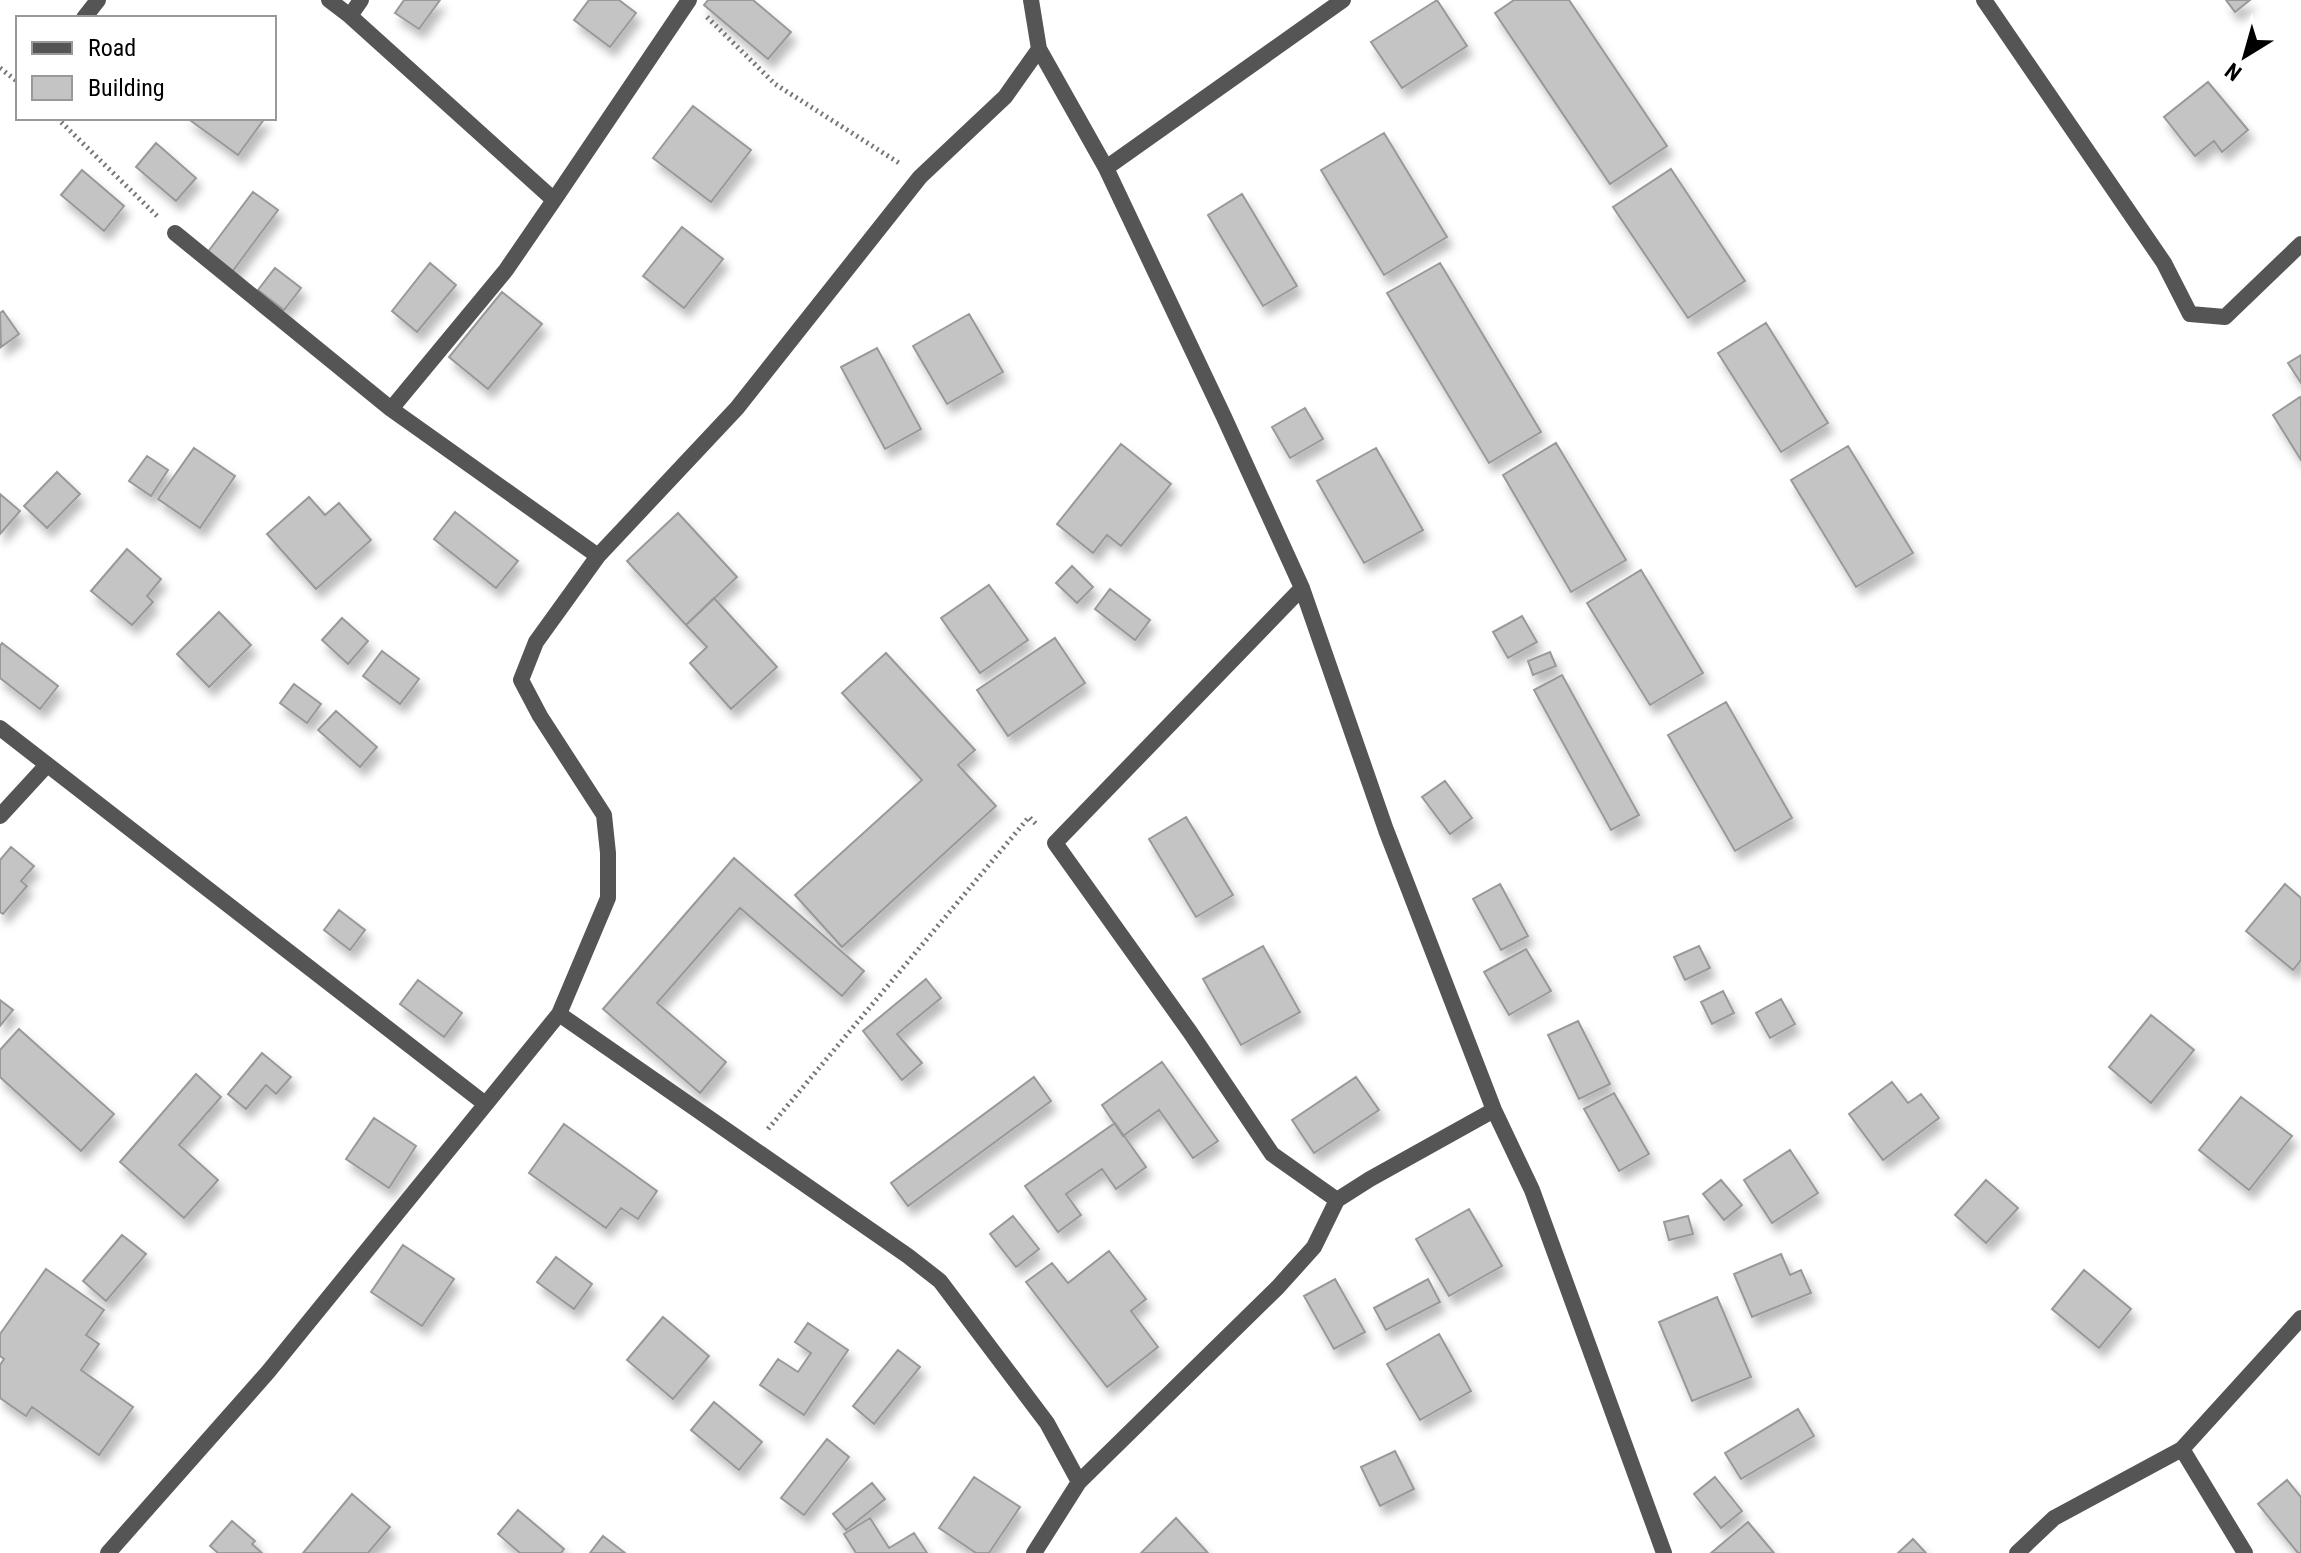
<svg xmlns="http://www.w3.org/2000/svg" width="2301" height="1553" viewBox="0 0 2301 1553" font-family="'Roboto Condensed',sans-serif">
  <defs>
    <filter id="shadow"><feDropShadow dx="5" dy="9" stdDeviation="4" flood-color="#0004"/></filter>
  </defs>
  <rect width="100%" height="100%" fill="#fff"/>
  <path fill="#c4c4c4" stroke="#999" stroke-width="2" filter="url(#shadow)" d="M404,0h36l-21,29 -24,-16z
    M589,0h30l17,13 -26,34 -36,-27z
    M708,0h45l38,32 -23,27 -64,-54z
    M1437,0l30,46 -65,42 -31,-46z
    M1514,0h55l98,146 -57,38 -115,-171z
    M2226,0h24l-15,12z
    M2208,82l40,48 -26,22 -8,-11 -19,15 -31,-39z
    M693,106l58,44 -40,52 -58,-44z
    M187,118h78l-27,37z
    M1384,133l63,104 -63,38 -63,-105z
    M156,143l40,35 -20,23 -40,-34z
    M1671,169l74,112 -57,37 -75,-111z
    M82,170l42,36 -20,25 -43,-36z
    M253,192l25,18 -46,62 -25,-19z
    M1242,194l55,92 -34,20 -55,-91z
    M682,227l41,32 -39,49 -41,-32z
    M430,263l26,22 -39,47 -25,-21z
    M1440,263l101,169 -52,31 -102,-170z
    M275,268l26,20 -17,22 -26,-20z
    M502,292l40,32 -54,65 -39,-32z
    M3,311l16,23 -18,13 -1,-34z
    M969,314l34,58 -56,32 -34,-58z
    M1766,323l62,100 -47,29 -63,-99z
    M877,348l44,81 -36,20 -44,-82z
    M2301,355v28l-13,-20z
    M2300,397l1,2v61l-28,-45z
    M1305,408l18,31 -33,19 -18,-31z
    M1556,443l70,117 -55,32 -68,-117z
    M1121,444l50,40 -50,62 -14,-11 -14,18 -36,-29z
    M1848,446l65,107 -57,34 -65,-107z
    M194,448l41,28 -35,52 -42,-29z
    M1376,448l47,82 -59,33 -47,-82z
    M147,456l21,14 -17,26 -22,-15z
    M57,472l23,22 -33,34 -23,-22z
    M0,494l20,17 -20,23z
    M309,497l16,18 14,-12 32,37 -55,49 -49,-55z
    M455,512l63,49 -22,27 -62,-49z
    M678,513l59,64 -51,48 -59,-64z
    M127,549l34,30 -14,17 6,6 -21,23 -41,-34z
    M1072,566l21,21 -16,16 -21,-20z
    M1641,570l62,103 -53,32 -63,-102z
    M989,585l39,55 -48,33 -39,-55z
    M1110,589l40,31 -15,20 -40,-31z
    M714,598l63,69 -46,42 -41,-46 17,-16 -21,-22z
    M219,612l32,33 -42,42 -32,-33z
    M1522,616l15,26 -29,16 -15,-26z
    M342,618l26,23 -20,23 -26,-24z
    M1055,638l30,45 -77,53 -31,-46z
    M2,643l56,43 -18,23 -40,-31v-32z
    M382,651l37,28 -19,25 -37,-28z
    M1550,652l6,14 -23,9 -5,-14z
    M886,653l89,97 -17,15 38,41 -154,141 -47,-52 127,-115 -80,-87z
    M1562,675l77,140 -28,15 -77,-140z
    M294,684l27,20 -14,19 -27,-20z
    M1726,702l66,116 -57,33 -67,-116z
    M336,711l41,36 -17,20 -42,-37z
    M1445,781l27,37 -22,16 -28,-37z
    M1186,817l47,78 -37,22 -47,-78z
    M11,847l23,19 -13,15 6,5 -24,28 -3,-2v-52z
    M734,858l130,113 -22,25 -102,-88 -83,95 69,59 -26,31 -97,-84z
    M1500,884l28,52 -27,14 -28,-51z
    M2285,884l16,14v62l-8,10 -47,-39z
    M339,910l26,20 -15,20 -26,-20z
    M1263,946l37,66 -59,33 -38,-66z
    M1699,946l11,22 -25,12 -11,-23z
    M1526,949l25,42 -42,24 -25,-43z
    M926,979l15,19 -44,36 25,29 -20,17 -39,-49z
    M418,980l44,33 -18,24 -44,-33z
    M1723,991l11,22 -22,11 -11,-22z
    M1781,999l14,25 -25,14 -14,-25z
    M0,1000l13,10 -13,16z
    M2151,1015l43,35 -43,53 -42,-36z
    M1578,1021l32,63 -31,15 -31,-64z
    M19,1029l95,85 -33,37 -81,-74v-27z
    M262,1053l29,24 -15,17 -10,-9 -20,24 -18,-15z
    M1162,1062l56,79 -25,17 -34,-48 -36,26 -21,-31z
    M196,1074l25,23 -42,48 39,35 -34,38 -64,-56z
    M1034,1077l17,24 -143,105 -17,-23z
    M1356,1077l23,33 -65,43 -22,-33z
    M1892,1082l16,21 13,-9 18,24 -56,42 -34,-46z
    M1614,1093l35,61 -30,17 -35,-62z
    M2241,1097l51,39 -43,54 -50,-40z
    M374,1118l42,28 -27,42 -43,-29z
    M1115,1123l31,44 -30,22 -14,-20 -36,25 15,21 -23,17 -33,-46z
    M564,1124l93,67 -19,28 -17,-11 -15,20 -77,-55z
    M1790,1150l28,43 -46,30 -28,-43z
    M1721,1180l21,25 -18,15 -21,-26z
    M1986,1180l32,28 -32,35 -31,-28z
    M1469,1209l33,57 -53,30 -33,-57z
    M1013,1216l26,33 -23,18 -26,-33z
    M1688,1216l5,18 -24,6 -5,-18z
    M122,1235l24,19 -40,47 -23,-20z
    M403,1245l51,34 -32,47 -51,-34z
    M1109,1251l37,48 -15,12 27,36 -51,40 -81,-105 26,-19 16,20z
    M1781,1254l9,21 11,-5 10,23 -59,24 -18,-43z
    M556,1257l36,27 -18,25 -37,-27z
    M46,1269l58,41 -18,25 13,9 -18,26 52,37 -34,48 -67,-48 -6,9 -26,-18v-33l4,-6 -4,-3v-22z
    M2084,1270l47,39 -32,39 -47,-39z
    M1335,1279l30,53 -31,17 -30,-53z
    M1428,1279l12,23 -54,28 -12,-22z
    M1717,1297l34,80 -59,24 -33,-79z
    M663,1317l46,39 -36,43 -46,-39z
    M808,1323l40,27 -44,65 -44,-30 18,-26 20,13 13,-19 -16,-11z
    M1439,1334l32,57 -51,29 -33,-56z
    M898,1350l22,17 -46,57 -21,-18z
    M714,1402l48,40 -23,28 -48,-40z
    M1798,1409l16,27 -73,43 -16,-26z
    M827,1439l22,18 -45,58 -23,-17z
    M1395,1451l19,38 -34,17 -19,-39z
    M974,1477l46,30 -31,46h-13l-37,-25z
    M1715,1477l27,34 -21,17 -27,-34z
    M2287,1480l14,17v56h-3l-40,-49z
    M872,1483l13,16 -39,31 -13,-16z
    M352,1494l38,33 -22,26h-65z
    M518,1510l46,39 -3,4h-41l-22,-19z
    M870,1518l19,30 25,-15 13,20h-71l-12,-19z
    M1176,1518l32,35h-67z
    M232,1521l23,20 -3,3 10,9h-44l-8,-7z
    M1748,1522l26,31h-63z
    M603,1536l22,17h-35z
    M1913,1539l13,14h-28z"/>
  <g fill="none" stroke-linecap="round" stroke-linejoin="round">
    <path stroke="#777" stroke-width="5" stroke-dasharray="2 4" stroke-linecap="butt" d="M707,17l68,67 124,79
      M0,68l18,14
      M57,118l100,98
      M768,1129l261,-312 8,8"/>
    <path stroke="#555" stroke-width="16" d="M329,0l21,16 204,184 -48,70 -115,139 207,147
      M1031,0l8,49 67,119 118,249 78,171 84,242 108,280 38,80 132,363
      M1984,0l180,263 26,51 35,3 76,-73
      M350,16l11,-16
      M84,18l14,-18
      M1106,168l237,-168
      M554,200l135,-200
      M175,233l216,176
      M1302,588l-247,255 135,189 82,122 65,46
      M0,728l484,375
      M0,816l46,-50
      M559,1014l349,242 32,25 107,142 32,59
      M2182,1449l63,104
      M108,1553l160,-181 291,-358 49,-116v-45l-4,-38 -64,-99 -19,-36 15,-38 62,-86 139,-148 183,-231 85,-80 34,-48
      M1034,1553l45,-71 199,-195 36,-40 23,-47 33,-21 124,-69
      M2017,1553l37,-35 128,-69 119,-131"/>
  </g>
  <rect x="16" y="16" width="260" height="104" fill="#ffffff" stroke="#999999" stroke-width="2"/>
  <rect x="32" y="42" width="40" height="12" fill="#555555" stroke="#999999" stroke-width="2"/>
  <text x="88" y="56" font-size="24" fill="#000000">Road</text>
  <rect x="32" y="76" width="40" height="24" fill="#c4c4c4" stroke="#999999" stroke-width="2"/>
  <text x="88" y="96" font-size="24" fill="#000000">Building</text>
  <g transform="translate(2245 56) rotate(217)" stroke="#ffffff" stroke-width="6" paint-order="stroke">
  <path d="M0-6L14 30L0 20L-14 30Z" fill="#000000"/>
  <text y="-12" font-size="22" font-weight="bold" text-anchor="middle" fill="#000000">N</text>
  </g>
</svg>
